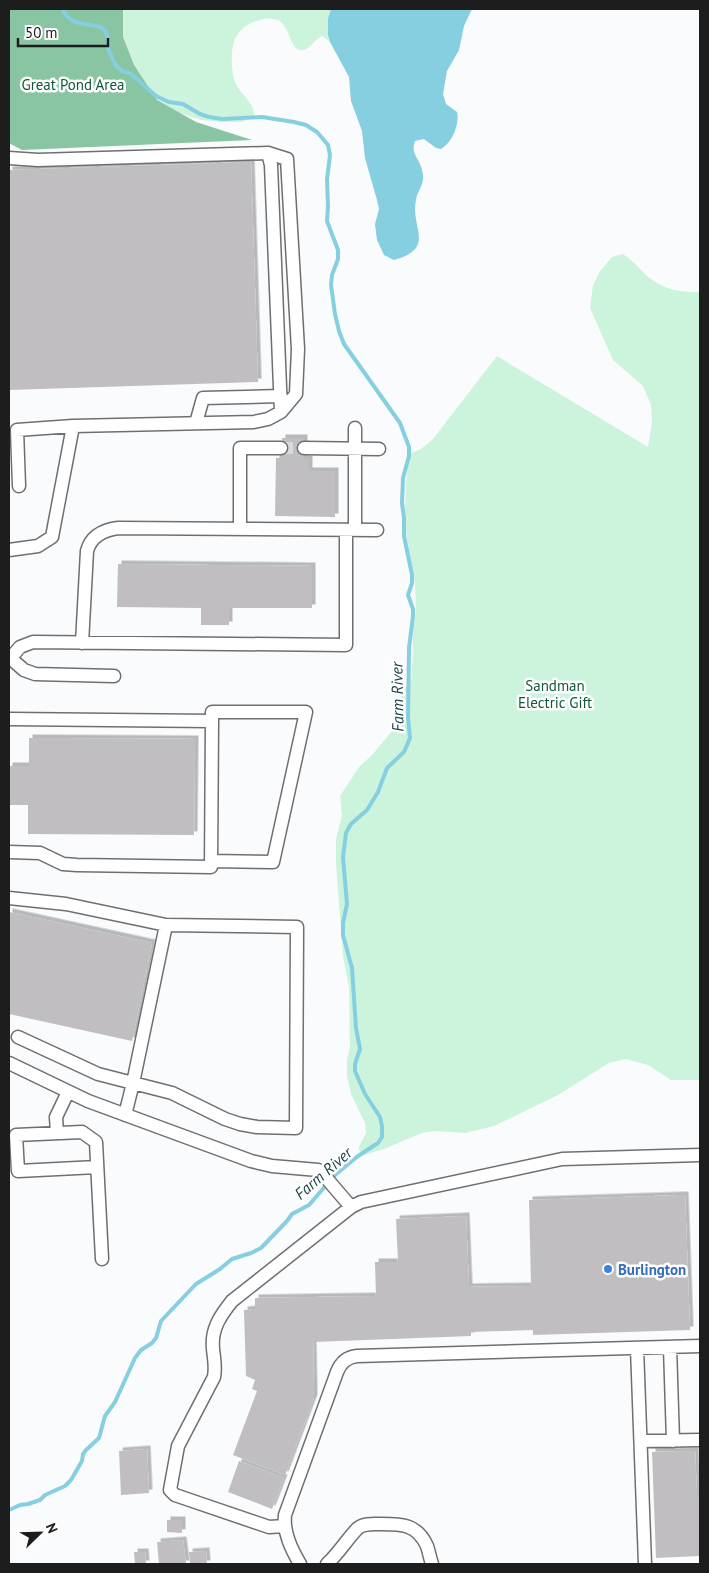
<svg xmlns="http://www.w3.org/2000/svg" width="709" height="1573" viewBox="0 0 709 1573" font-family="'PT Sans',sans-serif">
  <defs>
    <filter id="shadow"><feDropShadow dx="3.5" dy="-3.5" stdDeviation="0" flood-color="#0004"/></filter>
  </defs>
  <rect width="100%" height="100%" fill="#fafbfd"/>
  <path fill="#ccf4dc" d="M57,9h274c-3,11 -4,22 -1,33l-8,-6c-8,3 -13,16 -22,14 -11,-2 -10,-24 -22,-30 -6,-2 -12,-2 -18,0 -24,7 -29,21 -28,44 0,9 2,18 7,25 6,9 15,15 15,26l-4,4 -9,3h-19l-21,-2 -33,-11 -22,-12z
    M623,254c9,6 15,13 23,21 17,15 33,17 54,17v788h-29l-23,-15 -22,-6 -17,4 -51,32 -64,31 -29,7 -30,-2 -13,2 -38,16 -20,6 -6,-6 8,-16 -1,-10 -14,-29 -4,-17v-17l3,-14 -1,-59 -6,-31 -7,-91v-26l6,-24 -2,-19 19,-29 14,-13 19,-23 7,-21 3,-21 9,-8 2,-27v-25l3,-17 -1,-30 -6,-28 -4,-29v-20l3,-51 13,-5 12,-10 64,-83 151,91 4,-24 -1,-18 -8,-19 -30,-26 -23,-52 3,-23 7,-14 12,-14z"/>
  <path fill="#89c4a3" d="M9,9h114v28l11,28 23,35 39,22 56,18 -230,10 -13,-7z"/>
  <path fill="#85cfe1" d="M331,9h141l-8,17 -5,24 -12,21 -4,23 3,10 11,8c3,12 -5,31 -16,37l-5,-1 -12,-9 -9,2c-5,13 5,18 7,29 4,15 -4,18 -6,30 -6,28 21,48 -22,60l-10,-5 -7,-15 -2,-16 4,-15 -2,-9 -12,-42 -3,-27 -11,-30 -2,-24 -19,-35 -2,-7v-16z"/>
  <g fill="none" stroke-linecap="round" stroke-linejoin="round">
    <path stroke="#85cfe1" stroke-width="4" d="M9,1510l11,-5 8,-1 12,-4 5,-5 20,-9 6,-6 11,-19 1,-7 3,-4 13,-12 6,-22 10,-14 20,-44 6,-8 11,-7 4,-5 5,-17 35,-37 24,-15 12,-10 19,-6 10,-5 26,-27 5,-7 17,-9 26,-30 23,-19 20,-13 4,-6v-11l-2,-9 -15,-23 -10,-23v-7l5,-15 -4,-21 -4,-60 -9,-33v-12l4,-19 -4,-47 3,-24 5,-9 16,-14 11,-18 9,-24 17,-16 6,-14 -2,-20 1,-70 4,-32v-7l-5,-14 4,-12v-8l-8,-39v-18l-2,-15 1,-25 6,-22v-9l-9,-24 -56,-79 -5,-13 -4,-17 -4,-29 1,-10 6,-16v-9l-11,-29 1,-15 -1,-27 3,-24 -2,-10 -5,-6 -6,-7 -11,-7 -12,-3 -32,-5 -40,2 -13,-2 -9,-3 -17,-10 -14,-2 -13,-6 -26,-23 -8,-2 -6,-5 -8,-17v-9l-2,-8 -5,-5c-15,-4 -31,-1 -39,-18"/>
  </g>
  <path fill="#c0bec0" filter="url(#shadow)" d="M251,162l7,220 -249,8v-220z
    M282,438h22v21h5v12h26v46l-60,-1 1,-58h5z
    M118,564l194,2v42h-83v17h-28v-17l-84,-1z
    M29,738l166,1 -1,96 -166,-1v-29h-19v-39h20z
    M9,912l143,31 -20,98 -123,-27z
    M685,1195l5,135 -157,5v-5l-62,2v4l-158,6 1,56 -29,77 -52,-20 24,-64 -5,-2 3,-9 -9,-4 -2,-66 11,-1v-11l121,-2 -1,-34h23l-2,-43 70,-3 3,71 62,-1 -2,-86z
    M147,1449l2,44 -28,2 -2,-44z
    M695,1451l2,44h3v61l-44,2 -4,-106z
    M239,1461l45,17 -12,31 -44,-17z
    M167,1520h15v13l-15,-1z
    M183,1540l3,24h-27l-2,-22z
    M206,1551l1,13h-17l-1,-12z
    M134,1552h11l1,12h-11z"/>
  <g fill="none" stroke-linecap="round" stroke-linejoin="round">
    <path stroke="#d9dadb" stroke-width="12" stroke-dasharray="12 6" stroke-linecap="butt" d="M281,448h23"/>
    <defs>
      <path id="minor" d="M268,153l19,6 11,190 -2,45 -15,18
        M9,158l29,2 230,-7 3,12 10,247 -13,7 -14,3 -181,4 -21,111 -14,9 -29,4
        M196,423l7,-25 78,-2
        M304,448l75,1
        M19,486l-2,-56 56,-4
        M240,529v-81h41
        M355,530v-102
        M82,643l5,-92c4,-15 16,-21 31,-23l259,2
        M9,657l15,13 11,4 79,2
        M9,660l11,-13 13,-5 313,3v-115
        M9,719l203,2 -1,146 -134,-2 -14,-1 -23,-11 -31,-1
        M211,861l62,1 33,-150h-94v9
        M9,898l57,6 100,21 131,2 -1,201 -39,-1 -17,-3 -15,-5 -53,-26 -39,-10 33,-158
        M18,1037l80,37 35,9 -8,32
        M9,1063l79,38 163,60 21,5 46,4 4,3 29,34
        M57,1133l-1,-16 12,-25
        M97,1167l-79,4 -2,-36 66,-3 14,10 6,117
        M670,1347l3,94
        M637,1348l8,216
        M641,1441l59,-1
        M285,1526l-16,1 -94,-32 -5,-5 8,-44 36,-69c2,-10 0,-18 -1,-28 -2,-20 7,-33 19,-48l119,-94 10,-5 201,-43 138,-4
        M300,1564c-8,-14 -17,-31 -15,-49l52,-143c4,-10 10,-15 20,-16l343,-10
        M327,1564c12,-11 20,-25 31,-36 6,-5 15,-4 23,-4 21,0 36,0 46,22 2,6 3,12 5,18"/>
    </defs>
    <use href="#minor" stroke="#6e6f71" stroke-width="15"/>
    <use href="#minor" stroke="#fff" stroke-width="12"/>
  </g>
  <circle fill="#3f7fe0" stroke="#fff" stroke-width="2" cx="608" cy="1269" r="5"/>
  <g text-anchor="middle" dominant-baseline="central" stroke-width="5" stroke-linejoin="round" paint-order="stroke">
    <g font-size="15" fill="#105838" stroke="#fff">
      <text x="73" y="84">Great Pond Area</text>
      <text x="555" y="685">Sandman<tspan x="555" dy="17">Electric Gift</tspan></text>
    </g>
    <g font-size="15" font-weight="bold" fill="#366cbe" stroke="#fff" text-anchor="start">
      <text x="618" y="1269">Burlington</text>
    </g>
    <g font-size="16" font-style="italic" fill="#1e424a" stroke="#fff">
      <text transform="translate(397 697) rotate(-91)">Farm River</text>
      <text transform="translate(323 1173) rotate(-41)">Farm River</text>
    </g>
  </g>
  <rect width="709" height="1573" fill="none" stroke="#1d1d1d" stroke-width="20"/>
  <g transform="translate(40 1533) rotate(67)" stroke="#ffffff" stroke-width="4" paint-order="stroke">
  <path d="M0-4L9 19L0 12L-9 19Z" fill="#1d1d1d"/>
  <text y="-8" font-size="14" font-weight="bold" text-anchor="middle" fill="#1d1d1d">N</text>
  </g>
  <path d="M18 38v8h90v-8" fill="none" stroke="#1d1d1d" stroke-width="2.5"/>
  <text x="25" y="38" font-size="15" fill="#1d1d1d" stroke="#ffffff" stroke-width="4" paint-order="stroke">50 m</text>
</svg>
